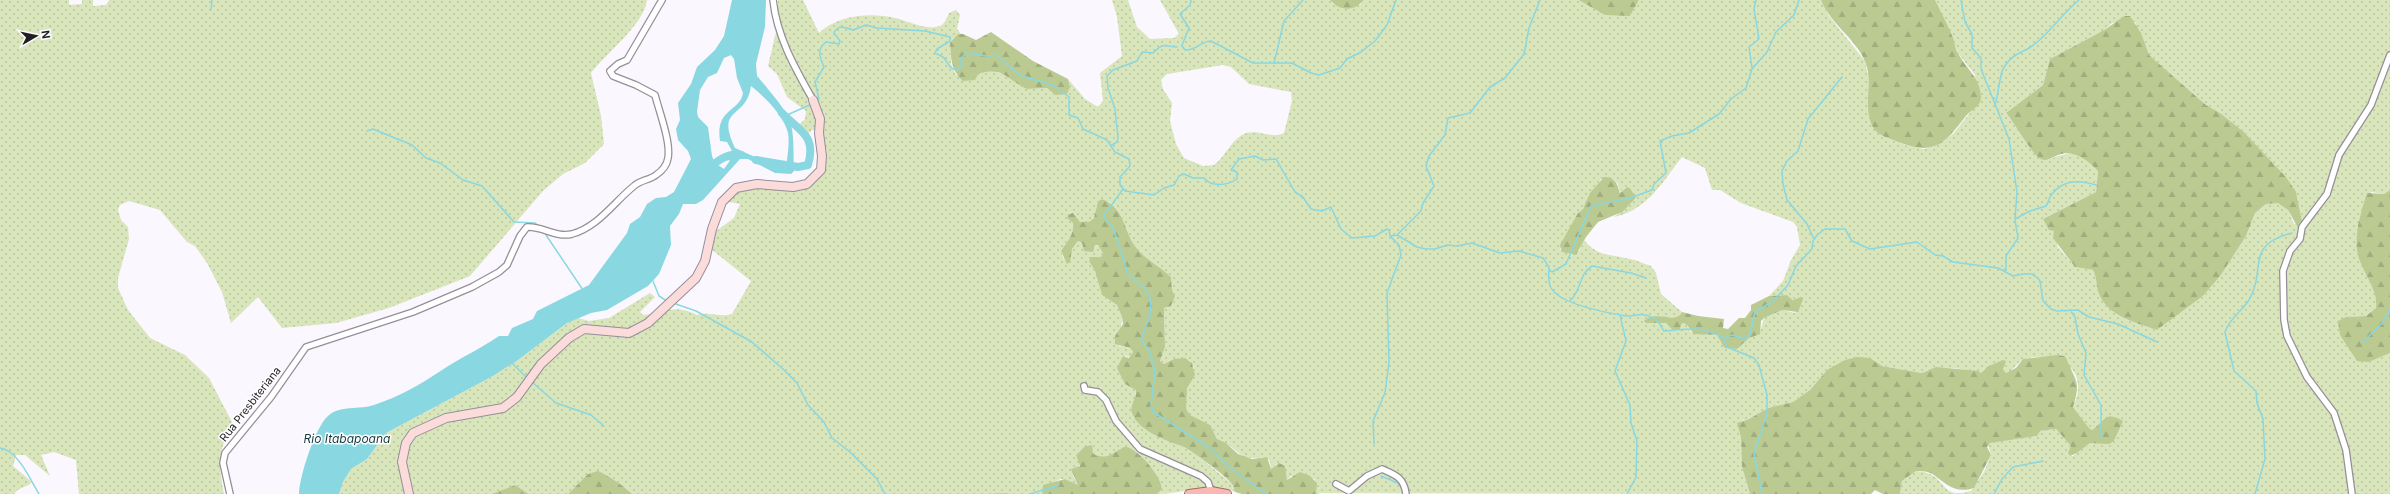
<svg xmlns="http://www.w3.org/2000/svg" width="2390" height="494" viewBox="0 0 2390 494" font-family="Inter,sans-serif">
  <defs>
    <pattern id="grass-dots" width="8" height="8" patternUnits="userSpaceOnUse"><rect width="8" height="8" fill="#d9e5bb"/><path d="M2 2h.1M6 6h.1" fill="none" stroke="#bac4a0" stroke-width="1.8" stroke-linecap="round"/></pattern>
    <pattern id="forest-firs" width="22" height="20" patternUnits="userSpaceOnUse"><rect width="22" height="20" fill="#bbca91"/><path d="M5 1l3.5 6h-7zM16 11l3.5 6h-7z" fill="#a0ad7d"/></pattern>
  </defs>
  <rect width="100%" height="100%" fill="#fbf7fe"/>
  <path fill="url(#grass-dots)" fill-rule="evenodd" d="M0,0h69v5l13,-1v-4h11v6l13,-1 3,-5h538c-3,25 -41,53 -56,73l10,43 3,28 -19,19 -22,11 -20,17 -73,85 -81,32 -53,15 -54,5 -24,-31 -27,26 -9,-31 -15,-29 -12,-17 -8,-4 -27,-32 -31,-9 -9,4 -2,5 3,10 7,7 1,12 -11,39v10l10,22 22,28 35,17 24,23 24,46c-16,28 -15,39 -9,70h-145l-3,-34 -22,-8 -13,3 9,21 -25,-21h-9l-3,11 19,16c-5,6 -12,4 -18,12h-14z
    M778,0h25l16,33c18,-18 52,-21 76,-15 13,3 32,13 45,8 5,-2 7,-9 9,-13l7,-3 4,5 -3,14 4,5 -11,9 1,21 5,11 38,-4 17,7 16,11 20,-1 8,7 15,-8 -2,-8 17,20 13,8 5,-6 -3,-28 22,-17 -5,-39 -5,-17h16l9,27 13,12 24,-1 5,-4 -19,-34h170l3,4 27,1 4,-5h215l42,15 9,1 9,-16h182l8,16 36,45 3,14 2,42 12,18 23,10 19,4 9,-2 20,-13 20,-25 2,-34 -17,-22 -23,-53h455v190l-6,4 -13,-2c-9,20 -19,44 -12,67 6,17 19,30 17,49l-10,8 -20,1 23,45 21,-9v141h-490l2,-13 14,-10c26,1 24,19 39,22 5,1 11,-1 16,-2l13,-19 7,-17 -3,-11 6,-2 43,-6 3,-5 16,-2 15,17 -1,10h3l17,-13 24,-2 8,-19 -25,5 -5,3 -3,-2 -16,-21c2,-5 5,-12 5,-18 2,-28 -31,-37 -53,-30 -8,2 -10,12 -19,14l-3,-4h-19l-2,4 -28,-5 -26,2 -6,3 -40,-7 -55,4 -17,20 -17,12 -25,6 -19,11 -8,2 1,46 8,27 -434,-1 -1,-14 -24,-3 -4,4 -1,-5 -10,-11 -5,5 -1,-8 -7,-4c-20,3 -20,-1 -34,-12 -4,-3 -8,-3 -12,-6 -8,-20 -26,-16 -31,-29 -1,-5 1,-10 0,-15 0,-7 2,-13 7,-17l1,-11 -5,-7 -15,-1 -10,5 -4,-3 5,-14 -1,-39 7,-2 3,-12 -2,-4 -1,-13c-12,-12 -26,-17 -36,-31 -12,-17 -10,-39 -33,-47l-4,2 -4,17 -5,4h-9l-10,-10 -3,6 6,5c1,13 -6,18 -12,28l3,9 14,-19 4,2 1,4 11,2 1,-4 5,1 3,7 -2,4h-8l-4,4 6,10 7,24 15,10 5,12 -3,29 11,2 3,4 -1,5 -8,-1 -5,13 4,11 13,10 -3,27 21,18 28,11 16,10 33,27 4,9c-32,-12 -48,2 -78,2l5,-5c0,-10 -18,-31 -25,-37 -4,-3 -12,-3 -16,-4 -4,7 -20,13 -27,7 -3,-3 -6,-6 -10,-8l-8,8 4,9 -7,12 5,5v4l-13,-6h-5l-17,9 -1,6h-410c-11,-13 -27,-18 -44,-20l-20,20h-39l-14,-9 -24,9h-152l4,-12 8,-13 16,-10 19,-26 107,-57 25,-16 49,-37 11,-5 11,3 20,-3 41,-25 5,4 -15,15 3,3c23,-2 30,-12 54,0 13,-4 23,3 35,-1l19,-33 -40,-32 1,-15 22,-16 6,-14 -16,-3 17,-14 64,1c19,-10 29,-31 16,-51 -2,-3 -4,-4 -6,-7h-3l-8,8 -6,-12 7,-7 1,-8 -19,-14 -10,-23 -9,-8 8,-34zM2135,22l14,33 57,50 14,8 24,19 42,45 11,20 5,24v2l-8,1 -6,-14 -10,-8 -12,2 -11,9 -9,23 -25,39 -18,21 -46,34c-22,-7 -48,-14 -58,-36 -3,-8 -2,-16 -6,-24l-18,-3 -17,-20 -4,-16 -11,-12 53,-27 2,-21c-16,-19 -28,-21 -50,-11l-24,-23 -18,-24 37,-28 7,-26 56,-30 6,-6zM1223,65l8,2 18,17 42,8 1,9 -8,32c-14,7 -28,-6 -42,2 -12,7 -17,22 -28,30l-11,1 -19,-8 -8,-14 -6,-23 2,-18 -9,-14 -2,-9 6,-6zM1682,157l23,11 7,22h8l21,13 52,19 4,5 3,18 -9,15 -8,21 -14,15 18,-1 6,5 7,-2 -5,15 -13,-3 -18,8 -3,11 -4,5 -34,10 -3,-8 -29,-4 -5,-8 -4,-1 -2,6 -4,1 -10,-7h-10l-8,-5c12,-3 23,2 32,-3l2,-3 -21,-18 -5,-21 -5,-7c-7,-2 -14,-6 -21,-7 -19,-5 -33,-2 -46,-19l-5,11 -8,4 -11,-6 18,-36 5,-4 18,-30h12l5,5 2,8 7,-5 3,1 6,11 -22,18c34,-7 49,-36 68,-60z"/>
  <path fill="url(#forest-firs)" d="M1330,0h34c-10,12 -24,11 -34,0z
    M1579,0h60l-9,16 -25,-1z
    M1821,0h114c6,13 13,25 18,38 2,5 2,11 5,15 8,16 23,25 23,45 0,8 -10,12 -15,18 -22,28 -32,41 -70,25 -7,-3 -16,-5 -21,-11 -13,-17 -3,-44 -8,-63 -7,-26 -36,-41 -46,-67z
    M2124,16h6l11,17 8,22 57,50 14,8 24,19 42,45 10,15 6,29 -5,5 -9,-16 -10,-7 -12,1 -11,9 -9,23 -25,39 -18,21 -46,34c-21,-7 -49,-14 -58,-36 -3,-8 -2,-16 -6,-24l-18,-3 -22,-29 1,-7 -5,-1 -6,-11 53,-27 2,-21c-10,-11 -25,-22 -40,-16 -6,2 -10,7 -17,4 -8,-3 -26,-36 -35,-46l37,-28 7,-26 56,-30z
    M991,32l42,29 35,18 2,8 -3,7 -12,1 -8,-7 -20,1c-20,-9 -24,-23 -49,-15l-3,6 -12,1c-12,-11 -12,-22 -13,-38l8,-9h5l13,6z
    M1604,177c11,0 13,6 16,16l7,-6 3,1 6,10 -14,14 -24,10 -12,15 -10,18 -14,-3 -2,-7 18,-32 5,-4 7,-16z
    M2390,190v163l-21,9 -12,-1 -17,-26 -2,-14 8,-4 20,-1 10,-8c2,-18 -11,-32 -17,-49 -7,-20 2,-47 8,-66l17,1z
    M1102,199c23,9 21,30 33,47 10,14 24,19 36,31l1,13 3,6 -4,10 -7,2 1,39 -5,14 4,3 10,-5 11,-1 7,5 3,12 -8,13 -1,21 4,6 20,10 7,14 9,4 12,11 14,5 15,-2 4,12 8,-6 6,3 2,14 13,-8 10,4 7,7 -1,10 4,1h-78l-7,-2c-1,-3 -2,-7 -4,-9 -5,-7 -40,-33 -49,-37 -15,-5 -44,-15 -50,-33 -3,-7 5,-14 4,-23l-11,-6 -8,-16 6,-12 6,2 4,-6 -3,-4 -15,-4v-8l8,-12 -1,-7 -5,-12 -15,-10 -7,-24 -6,-10 2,-4h10l2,-4 -5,-8h-3l-2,7 -9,-1 -2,-8 -4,-2 -6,8 -2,13 -3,2 -6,-13c6,-10 13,-15 12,-28l-6,-5 1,-4 5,-1 7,9h9l5,-4 4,-17z
    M1787,295l6,5 8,-3 2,2 -5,13 -16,-2 -18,8 -3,3 -1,13 -11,4 -12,11 -12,-1 -8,-13 -23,-1 -8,-10 -4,-1 -2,6 -7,1 -7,-7h-20l-2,-2c12,-12 31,4 38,-9l16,4 26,3 -1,9 5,1 11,-11h6l6,-8v-5l18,-9z
    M2057,355l7,1 2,2c10,24 15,23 7,49l16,21 3,2c13,-9 13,-20 31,-9l-9,20 -5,3 -19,-1 -13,10 -7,3 -2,-3 3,-7 -15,-17 -16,2 -3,5 -47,7 -3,4 4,8 -17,33c-19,6 -28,-4 -40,-13 -5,-4 -13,-4 -18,-4l-14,10 -2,13h-17l-8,-4 -4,4h-121l-8,-27 -1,-30 -4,-14 12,-4 19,-11 25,-6 17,-12 17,-20 18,-10 12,-3 13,1 12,8 40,7 14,-6 42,4 3,2 6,-6 16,-7 3,1 -3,8 3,4 10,-5 7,-9z
    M1092,445l1,9c16,7 20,-2 31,-7 12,-2 38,30 38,42l-5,5h-115l1,-9 22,-6 13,6 -7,-16 9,-3 -4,-11 8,-8z
    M598,471c10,5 27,15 34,23h-64l20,-20z
    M515,485l14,9h-38z"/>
  <path fill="#89d8e1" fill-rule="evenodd" d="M732,0h34l-1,27 -9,37 1,12c7,8 28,33 32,42 6,15 4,36 5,53l-3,3 -16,-1 -27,-14h-8l-37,41 -7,4h-13l-4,10 -9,12 1,19 -12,29 -11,12 -41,24 -16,3 -24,10 -49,37 -25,16 -107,57 -19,26 -16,10 -8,13 -4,12h-40c0,-16 16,-67 29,-78 12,-11 31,-6 46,-11 24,-8 44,-19 65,-33 19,-13 41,-23 60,-36h9l4,-8 21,-9 4,-8 52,-26 38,-52 3,-9 10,-7 7,-13 9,-6 10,-1 8,-5 17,-33 -3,-8 -10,-11 -2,-11 4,-9 -2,-17 13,-19 6,-17 18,-17 9,-14zM731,55l3,4 3,19 6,15c-3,19 -28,15 -23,48l7,1 5,9 -3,11 -5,7 -9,-6 -3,-7 -4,-29 -10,-10 -1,-5 3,-22 8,-13 9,-4 7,-15zM751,86c14,11 33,30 37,47 2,11 -1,24 -2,35 -6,2 -41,-16 -51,-20 -20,-43 11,-27 16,-62z"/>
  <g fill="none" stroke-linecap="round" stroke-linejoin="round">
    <path stroke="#89d8e1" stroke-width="1.5" d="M1961,0l4,22 7,12v14l9,10v11l28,70 8,53 -2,28 3,18 -12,18v12l-2,2
      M211,10l1,-10
      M1182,45l7,-17 -9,-14 10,-9 1,-5
      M1182,46l3,4c10,1 16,-9 26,-9l42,22h39l19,10 8,2 21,-7 7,-9 14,-7 14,-11 12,-16 9,-25
      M1274,63l10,-42 19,-21
      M1752,68l-3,-21 10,-8 -5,-30 2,-9
      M817,100l2,-1 -4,-17 9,-15c-4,-10 -8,-17 2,-25l13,2 1,-3 -6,-8c5,-10 11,-5 19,-3l13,-5 11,3 48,3 25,6v4l-13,8 -2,4c3,2 6,2 9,5 4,5 7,15 16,10v-9l7,-6 19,3 11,-1 22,20 34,10 16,12v18l9,3 5,11 24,11 8,12 14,7 1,7 -10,11v8l5,6 29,4 10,-7 10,-3 5,-9 5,-2 9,4h11c7,9 23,8 33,1v-7l-6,-2 8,-11 16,-3 8,4 13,-1 19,33 8,5 8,12 11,2 9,-4 10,22 11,9 23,-2 12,-7 2,1 1,6 9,9 2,10 -14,38 2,69 -4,31 -12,28 1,23
      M1995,105c3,-9 5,-31 8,-36 10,-18 21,-15 33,-26 16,-13 27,-30 43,-43
      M787,115l25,-11
      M367,131l6,-2 39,16 14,13 14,5 23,17 19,6 32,36 21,1 4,3
      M1112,145l5,-3 1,-4 -3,-29 -7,-21 -1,-12 6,-6 24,-9 5,-9 11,1c11,-11 10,-7 24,-6
      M1123,189l-20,28 10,10 15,47 18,16 4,7 1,15 -10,28 8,10 6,21 -4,34 2,7 54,34 23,22 36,26
      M2015,219l15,-8 16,-5c3,-4 3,-9 6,-12 12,-15 28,-14 44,-9
      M546,235l37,55
      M1397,235l20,12 9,2h9l12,-4 10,1 15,-3 28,10 19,-2 24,7 6,9c0,8 -2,13 2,21 9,16 57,25 75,28 11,1 12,-5 27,2 7,3 7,8 11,13 29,-2 33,-6 60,7l8,-3 14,4 4,-5 5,-22 17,-10 16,-17 8,-19 16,-17 1,-8 4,-6 8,-6h20l7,12 18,8 47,-7 18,13 8,1 10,6 45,6 15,8c11,-2 19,-6 27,5l3,20 8,8 6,2 21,-1 11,7 29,7 39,18
      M1391,236l6,-1 24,-24 2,-8 11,-17 -8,-20 3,-10 16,-21 3,-17 22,-5 20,-26 15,-9 19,-24 5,-26 11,-28
      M1814,239l-7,-15 -20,-24 -4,-16 -1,-13 5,-10 11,-10 10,-32 34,-42
      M1549,270l3,2 14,-8 25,-58 39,-8 22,-8 2,-6 12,-11 -6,-32 12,-5 17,-3 30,-19 12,-15 15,-11 6,-19 15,-17 9,-20 18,-17 5,-15
      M653,281l6,15 8,5
      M1570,301c12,-11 8,-26 22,-35l39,7 15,5
      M673,303l23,8 56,31 32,28 13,13 11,22 16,17 8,16 18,14 27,27 8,15
      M2070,310l5,7 3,17 8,19 -2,22 17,30v33
      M1620,315l6,26 -11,30 15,34 1,18 6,18 -1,36 -9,17
      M1723,338l4,9 27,11 5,7 8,30v19l-13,39 8,41
      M2362,343l21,-21 7,-13
      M512,363l14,14
      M532,382l24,21 35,12 13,11
      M0,448c18,2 31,33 39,46
      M1381,476l17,7 4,4
      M994,494h14
      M1030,494l29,-9
      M1994,494l8,-15 11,-12 30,-6
      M2255,494l10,-35 -2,-40 -6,-16 -1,-12 -22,-20 -9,-39c4,-13 17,-21 24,-32 18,-31 -5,-55 43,-67"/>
    <path stroke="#89d8e1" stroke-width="8" d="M756,160l42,7 10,-2c9,-30 -9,-34 -26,-52
      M708,170c8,-9 21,-18 33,-15"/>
    <defs>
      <path id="street" d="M773,0c4,37 22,68 40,100
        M1084,386l1,4 13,2 8,8 10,21 24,28 61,27 7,6 3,9
        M1336,484l13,7 18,-15 15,-7c14,6 22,9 24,25
        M230,494l-7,-31 2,-10 46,-56 35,-50 107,-35 59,-25 27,-15 8,-7 13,-29 7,-9c16,-1 28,11 45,7 26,-7 42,-32 62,-48 6,-6 16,-6 22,-11 6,-4 11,-10 12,-17 3,-16 -9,-47 -13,-63l-19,-10 -23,-9 -3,-5 8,-7 9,-4 35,-60
        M2352,494l-6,-44 -12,-37 -27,-36 -20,-41 -3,-16 -1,-49 7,-20 10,-12 2,-12 25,-33 12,-39 32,-50 19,-50"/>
      <path id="secondary" d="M409,494l-7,-32 4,-19 7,-10 33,-15 57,-10 14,-11 24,-33 28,-26 15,-9 45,4 19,-10 48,-45 9,-17 7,-32 10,-27 14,-14 21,-4 36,3 14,-3 14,-14 1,-14 -3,-23 1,-14 -7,-19"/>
      <path id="primary" d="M1189,494l22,-3 16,3"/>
    </defs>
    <use href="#street" stroke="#958f9a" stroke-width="8"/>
    <use href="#secondary" stroke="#958f9a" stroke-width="10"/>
    <use href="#primary" stroke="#aa6562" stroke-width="10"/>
    <use href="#street" stroke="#fff" stroke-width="5.5"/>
    <use href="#secondary" stroke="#fcdcda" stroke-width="8"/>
    <use href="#primary" stroke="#f8b9b5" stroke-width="8"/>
  </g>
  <g text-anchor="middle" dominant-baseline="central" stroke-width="3" stroke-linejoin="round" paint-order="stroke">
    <g font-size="11" fill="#201e22" stroke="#fff">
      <text transform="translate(250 404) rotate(-52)">Rua Presbiteriana</text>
    </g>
    <g font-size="12" font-style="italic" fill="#153b3f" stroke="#fff">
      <text x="347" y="438">Rio Itabapoana</text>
    </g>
  </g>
  <g transform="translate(36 36) rotate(81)" stroke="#ffffff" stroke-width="3" paint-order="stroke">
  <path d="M0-3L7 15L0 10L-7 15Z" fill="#201e22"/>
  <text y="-6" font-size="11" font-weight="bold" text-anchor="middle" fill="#201e22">N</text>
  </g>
</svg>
